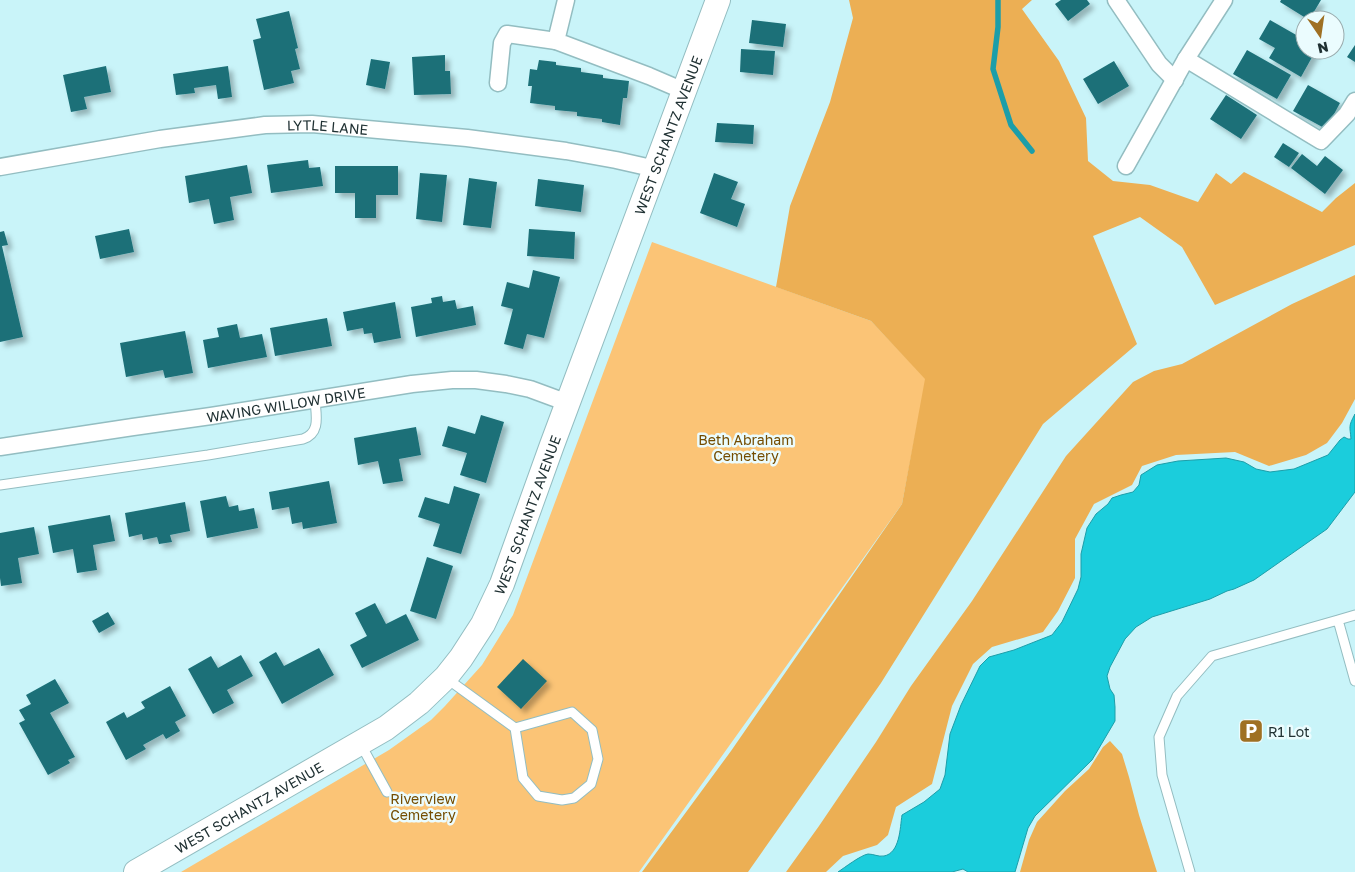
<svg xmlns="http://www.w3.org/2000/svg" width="1355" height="872" viewBox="0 0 1355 872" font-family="'Golos Text',sans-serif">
  <defs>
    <filter id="shadow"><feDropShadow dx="4.5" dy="4.5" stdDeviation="2.5" flood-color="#0004"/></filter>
  </defs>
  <rect width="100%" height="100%" fill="#c9f4f9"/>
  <path fill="#fbc476" d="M652,242l219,79 55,58 -24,125 -263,368h-458l208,-122 42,-30 14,-14 37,-41 31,-50z"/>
  <path fill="#ecaf54" d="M849,0h183l-10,9 37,52 27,57 2,43 25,20 37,4 48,17 18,-29 15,11 13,-12 78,40 14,-14 19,-15v62l-140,60 -33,-58 -42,-30 -47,19 44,108 -94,80 -162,259 -133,189h-106l89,-121 171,-247 23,-125 -54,-58 -95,-34 14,-81 40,-104 23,-84z
    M1355,275v124l-13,24 -15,20 -21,12 -37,11 -34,-14 -59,3 -34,11 -10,19 -38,19 -19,35v39l-17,33 -15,21 -51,15 -19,17 -21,42 -20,78 -36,23 -8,28 -11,10 -34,11 -17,16h-40l33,-46 57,-84 35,-56 61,-85 94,-145 67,-74 21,-11 28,-7 110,-60z
    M1110,741l12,13 7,23 10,38 18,57h-137l9,-32 8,-18 28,-31 24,-22 14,-22z"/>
  <path fill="#1bcddc" stroke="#1c9ea9" d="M1355,414v78l-28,37 -73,51 -20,9 -7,2 -17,8 -58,18 -16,10 -11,12 -15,28 -3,9 3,13 4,6 1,12v14l-23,39 -57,56 -7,12 -13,44h-47l-5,-3 -11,3h-114c6,-4 23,-17 30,-18 6,0 10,3 16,2 16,-3 16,-28 18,-41l22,-13 16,-13 5,-14 5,-41 11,-29 19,-39 9,-9 25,-7 38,-15 10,-13 16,-33 3,-12v-23l6,-26 9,-14 12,-10 4,-6 9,-3 12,-3 6,-7 2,-10 16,-10 21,-4 48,-3 18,4 12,7 14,3 24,-3 34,-14 12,-15 4,-3 4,2h3c-1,-13 -3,-12 4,-25z"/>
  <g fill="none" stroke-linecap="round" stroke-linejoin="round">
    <path stroke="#1c9ea9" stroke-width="5.5" d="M998,0v27l-5,42 18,56 21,26"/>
  </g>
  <path fill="#1b7078" filter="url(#shadow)" d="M1061,0h26l3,4 -22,17 -13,-17z
    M1281,0h40l-12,20 -29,-18z
    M289,11l9,37 -3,1 5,20 -9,2 3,12 -30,7 -11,-50 8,-2 -5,-19z
    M752,20l34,4 -3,23 -34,-4z
    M1270,20l35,20v10h11l-15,27 -32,-19 6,-10 -16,-9z
    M1355,45v17l-8,-5z
    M741,49l34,2 -2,24 -33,-3z
    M1247,50l44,25 -14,24 -44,-25z
    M445,55v16h5l1,23 -37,1 -2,-38z
    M371,59l19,3 -5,27 -19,-4z
    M539,60l17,2v3l25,3v4l22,3v3l26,3 -2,17h-4l-3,27 -18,-3v-3l-25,-3v-4l-22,-2v-4l-25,-3 2,-17h-4l2,-17 7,1z
    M1114,61l15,25 -31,18 -15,-25z
    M106,66l5,26 -27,5 3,12 -16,3 -8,-37z
    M228,66l4,31 -14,2 -2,-14 -22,3 1,5 -19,2 -3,-21z
    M1308,85l32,18 -14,26 -33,-18z
    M1226,95l31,20 -16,24 -31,-20z
    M717,123l37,2 -1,19 -38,-2z
    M1283,143l16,10 -10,14 -15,-10z
    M1302,154l15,12 8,-10 18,14 -18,24 -34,-26z
    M308,160l1,8 11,-1 3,19 -52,7 -4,-28z
    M247,165l5,28 -22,4 4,23 -20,4 -5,-25 -20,4 -4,-27z
    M335,166h63v29h-22v23h-21v-25h-20z
    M420,173l27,2 -5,47 -26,-3z
    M714,173l24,9 -7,17 14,5 -8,23 -37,-14z
    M469,178l28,4 -6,46 -28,-3z
    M538,179l46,6 -3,27 -46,-6z
    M129,229l5,23 -34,7 -5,-23z
    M529,229l46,3 -1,27 -47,-3z
    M4,231l4,14 -6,1 21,91 -23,5v-110z
    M533,270l27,7 -16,61 -17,-4 -4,15 -19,-5 9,-35 -12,-3 6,-24 22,6z
    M442,296l1,6 12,-2 2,9 16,-3 3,19 -60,12 -5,-30 21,-4 -1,-5z
    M395,302l6,36 -27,5 -2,-10 -8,1 -1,-6 -16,3 -4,-19z
    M327,318l5,28 -57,10 -5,-28z
    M237,324l3,14 22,-4 5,23 -59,11 -5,-28 16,-3 -2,-9z
    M185,331l8,42 -28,5 -2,-8 -37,7 -6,-34z
    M481,415l23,7 -18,61 -26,-8 7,-22 -25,-7 6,-20 27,8z
    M416,427l5,28 -22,4 4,22 -20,3 -5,-23 -20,4 -4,-27z
    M329,481l8,42 -34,6 -1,-7 -10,2 -3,-17 -17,3 -3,-18z
    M454,486l26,8 -19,60 -28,-8 7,-22 -22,-7 7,-20 24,7z
    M226,496l3,11 9,-2 1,6 15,-3 4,20 -51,10 -7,-37z
    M185,502l5,29 -20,4 2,7 -13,2 -2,-7 -14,3 -1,-6 -13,3 -4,-24z
    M110,515l5,26 -22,4 4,25 -20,3 -4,-24 -20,4 -5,-27z
    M34,527l5,27 -21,4 4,25 -21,3 -1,-8v-45z
    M427,557l26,9 -17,53 -26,-8z
    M375,603l11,21 20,-10 13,26 -57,28 -12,-23 17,-9 -12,-23z
    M108,612l7,12 -16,9 -7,-12z
    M319,648l15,27 -52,29 -23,-42 17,-10 8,14z
    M241,655l12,21 -26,14 7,13 -21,11 -25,-45 23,-13 7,12z
    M523,659l24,22 -26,28 -24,-22z
    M55,679l14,24 -19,10 25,44 -7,3 2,3 -22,12 -29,-52 6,-3 -6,-10 12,-6 -5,-9z
    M170,686l16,30 -11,6 5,9 -14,8 -3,-5 -20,11 3,4 -20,11 -20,-38 18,-10 3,6 18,-10 -4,-6z"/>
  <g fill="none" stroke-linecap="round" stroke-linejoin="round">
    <defs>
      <path id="lane" d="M0,485l208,-30 95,-16c18,-6 13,-24 12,-39
        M1338,620l17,-5
        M446,678l69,50 8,50 15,18 24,4 12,-2 17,-14 7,-25 -6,-29 -20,-18 -57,16
        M360,743l27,49
        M1190,872l-28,-97 -3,-38 18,-41 35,-40 126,-36 17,61"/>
      <g id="street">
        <path d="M566,0l-10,41 93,35 35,15"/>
        <path d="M1116,0l43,64 16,16"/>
        <path d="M1186,59l135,82 26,-27 8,-13"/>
        <path d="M498,83l4,-40 5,-9 49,7"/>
        <path d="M1126,166l60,-107 38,-59"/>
        <path id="s1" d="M0,167l160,-28 105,-14 47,-1 155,14 99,13 50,9 40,9"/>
        <path id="s2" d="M0,447l133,-20 78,-11 201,-32 40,-4h24l30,4 24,5 38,14"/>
      </g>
      <g id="secondary">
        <path id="s3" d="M136,872l250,-144 33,-25 27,-26 15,-19 22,-34 19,-40 50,-139 166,-445"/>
      </g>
    </defs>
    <use href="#lane" stroke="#93bdc1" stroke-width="11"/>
    <use href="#street" stroke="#93bdc1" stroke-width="19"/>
    <use href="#secondary" stroke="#93bdc1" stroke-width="26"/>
    <use href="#lane" stroke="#fff" stroke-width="9"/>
    <use href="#street" stroke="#fff" stroke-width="16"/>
    <use href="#secondary" stroke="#fff" stroke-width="24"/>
  </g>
  <defs>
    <symbol id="parking-square" viewBox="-11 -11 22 22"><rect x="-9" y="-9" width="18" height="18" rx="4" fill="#9f7023" stroke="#ebfcfe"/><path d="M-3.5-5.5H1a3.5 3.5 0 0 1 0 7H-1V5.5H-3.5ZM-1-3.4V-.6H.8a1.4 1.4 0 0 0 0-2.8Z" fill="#fff"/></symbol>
  </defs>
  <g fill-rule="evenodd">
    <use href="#parking-square" x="1237" y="717" width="28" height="28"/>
  </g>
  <g text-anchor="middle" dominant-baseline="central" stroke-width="5" stroke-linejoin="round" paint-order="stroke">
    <g font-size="14" fill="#203133" stroke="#ebfcfe">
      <text stroke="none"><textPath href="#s1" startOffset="331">LYTLE LANE</textPath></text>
      <text stroke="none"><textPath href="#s3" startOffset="955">WEST SCHANTZ AVENUE</textPath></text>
      <text stroke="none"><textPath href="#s2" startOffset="289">WAVING WILLOW DRIVE</textPath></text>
      <text stroke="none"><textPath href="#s3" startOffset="550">WEST SCHANTZ AVENUE</textPath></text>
      <text stroke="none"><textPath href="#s3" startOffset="130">WEST SCHANTZ AVENUE</textPath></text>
    </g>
    <g font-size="14" fill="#744c00" stroke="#ebfcfe">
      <text x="746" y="439">Beth Abraham<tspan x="746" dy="16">Cemetery</tspan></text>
      <text x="423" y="798">Riverview<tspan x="423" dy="16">Cemetery</tspan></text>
    </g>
    <g font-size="14" fill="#203133" stroke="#ebfcfe" text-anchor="start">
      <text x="1268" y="731">R1 Lot</text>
    </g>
  </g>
  <g transform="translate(1320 35) rotate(167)"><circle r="24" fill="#ebfcfe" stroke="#9aabad"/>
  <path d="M0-4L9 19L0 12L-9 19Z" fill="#9f7023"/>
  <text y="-8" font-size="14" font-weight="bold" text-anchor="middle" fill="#203133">N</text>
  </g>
</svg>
